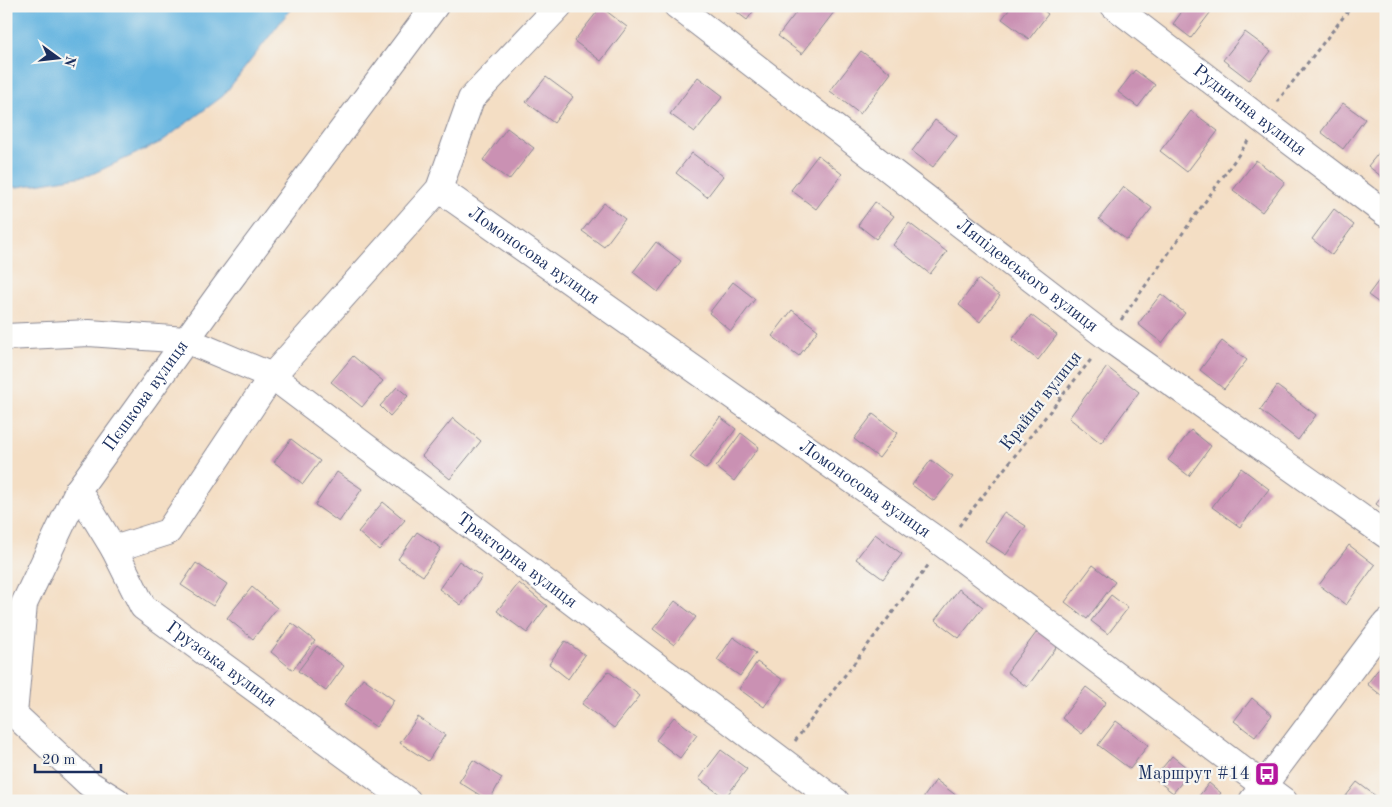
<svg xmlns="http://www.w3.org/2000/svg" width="1392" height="807" viewBox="0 0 1392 807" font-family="'Old Standard TT',serif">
  <rect width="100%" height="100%" fill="#f6f6f2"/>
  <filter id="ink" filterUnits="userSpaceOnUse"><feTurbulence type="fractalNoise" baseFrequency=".02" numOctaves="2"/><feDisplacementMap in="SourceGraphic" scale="10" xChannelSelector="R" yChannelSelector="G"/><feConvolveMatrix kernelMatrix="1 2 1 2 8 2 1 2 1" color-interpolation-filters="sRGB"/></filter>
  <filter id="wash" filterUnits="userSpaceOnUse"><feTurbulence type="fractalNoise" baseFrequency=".0096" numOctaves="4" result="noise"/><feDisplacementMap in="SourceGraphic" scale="20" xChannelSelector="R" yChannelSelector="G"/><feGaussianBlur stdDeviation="1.12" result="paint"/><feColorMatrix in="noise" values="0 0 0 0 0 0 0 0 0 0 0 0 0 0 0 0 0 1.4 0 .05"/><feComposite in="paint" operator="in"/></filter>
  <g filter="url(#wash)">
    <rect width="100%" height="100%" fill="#f4dec4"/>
    <path fill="#66b5e0" stroke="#40729f" d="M6,6h287l-70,90 -62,46 -71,33 -72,12h-12z"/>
    <g id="blocks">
      <path fill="#ca91b3" d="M729,6h28l-10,14z
        M801,6h25l8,6 -32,42 -24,-18z
        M1012,6h26l10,8 -19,25 -27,-20z
        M1186,6h23l4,3 -22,29 -18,-14z
        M601,7l26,20 -26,34 -27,-20z
        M1245,32l26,19 -22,29 -26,-20z
        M861,51l30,22 -31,41 -30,-23z
        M1135,70l20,15 -17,22 -20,-15z
        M546,77l27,20 -19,26 -28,-21z
        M698,77l25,19 -28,36 -25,-18z
        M1343,103l22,16 -22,30 -22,-17z
        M1191,111l27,20 -31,41 -27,-21z
        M935,120l22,16 -24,31 -21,-16z
        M507,128l27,20 -25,32 -26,-20z
        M1386,144v36l-18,-14z
        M692,153l31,23 -16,21 -31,-24z
        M818,155l24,19 -26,35 -25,-19z
        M1256,160l29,22 -23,30 -29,-22z
        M1124,187l28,21 -25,32 -28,-21z
        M875,202l19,14 -18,23 -18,-14z
        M604,203l21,16 -21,28 -22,-16z
        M1334,209l20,16 -22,30 -20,-16z
        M909,223l38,29 -17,22 -37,-29z
        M656,242l25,19 -23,31 -25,-20z
        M1386,271v37l-18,-13z
        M978,279l22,17 -20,26 -21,-17z
        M733,282l22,17 -24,32 -22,-18z
        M1161,294l24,19 -23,30 -24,-19z
        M792,310l26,20 -19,26 -27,-20z
        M1031,315l26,20 -19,25 -26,-20z
        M1222,341l25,19 -23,29 -24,-19z
        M353,356l30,25 -21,26 -31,-25z
        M1107,367l32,25 -38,51 -32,-25z
        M1277,386l39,29 -18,25 -38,-30z
        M397,387l11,9 -18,20 -10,-10z
        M873,414l25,19 -19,25 -25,-19z
        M720,417l16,12 -30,40 -16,-12z
        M453,418l28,23 -31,38 -28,-23z
        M1191,430l20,16 -22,30 -21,-16z
        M741,433l18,14 -25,34 -18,-14z
        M291,439l29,22 -17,23 -29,-22z
        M931,460l22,17 -19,24 -22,-16z
        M1241,468l28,21 -29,38 -28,-20z
        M337,472l25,17 -23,33 -24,-17z
        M1386,491v21l-10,-8z
        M383,502l22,18 -26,30 -21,-18z
        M1004,512l22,14 -20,29 -21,-14z
        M417,532l24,16 -18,28 -25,-17z
        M875,534l27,20 -19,25 -27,-20z
        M1349,545l26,20 -29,40 -27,-20z
        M459,561l23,16 -21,28 -22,-16z
        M196,563l31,21 -14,22 -32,-21z
        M1093,565l22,17 -28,37 -22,-17z
        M519,583l28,23 -20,27 -30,-22z
        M252,587l25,21 -24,31 -26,-21z
        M959,589l24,18 -24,31 -24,-18z
        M1111,595l17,13 -20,26 -17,-13z
        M675,601l21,16 -22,28 -21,-16z
        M292,623l23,18 -22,29 -22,-18z
        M1039,629l20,15 -32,43 -20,-15z
        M733,637l23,16 -16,23 -23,-16z
        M565,641l20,14 -17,24 -19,-15z
        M317,646l27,20 -18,25 -28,-20z
        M1386,659v40l-19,-15z
        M757,662l26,18 -19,27 -25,-18z
        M608,671l32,25 -26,32 -32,-24z
        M363,678l31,22 -18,27 -32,-22z
        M1086,687l20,15 -24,32 -20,-16z
        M1252,698l20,17 -17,22 -21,-16z
        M418,717l27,18 -17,26 -28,-18z
        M674,717l23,18 -17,23 -24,-18z
        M1116,721l32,24 -18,24 -32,-24z
        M721,750l26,19 -22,29 -26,-19z
        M1172,756l19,15 -18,22 -19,-15z
        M473,760l29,18 -13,23 -30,-19z
        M936,780l26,20v1h-41z
        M1357,782l20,15 -2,4h-33z
        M1209,783l12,10 -6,8h-20z"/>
    </g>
  </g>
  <g filter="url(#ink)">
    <use href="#blocks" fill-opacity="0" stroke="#888691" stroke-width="1"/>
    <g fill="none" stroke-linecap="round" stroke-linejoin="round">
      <defs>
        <g id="minor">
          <path id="s1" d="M677,6l431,332 278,197"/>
          <path id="s2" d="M1114,6l149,115 123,93"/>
          <path id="s3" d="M439,189l505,356 340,256"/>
          <path id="s4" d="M6,337l83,-4 97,7 86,36 564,425"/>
          <path id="s5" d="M78,490l36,59 29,58 265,194"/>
          <path d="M114,549l54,-17 104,-156 167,-187 32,-90 88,-93"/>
          <path id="s6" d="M117,801l-29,-18 -74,-69 10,-110 54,-114 148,-205 209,-279"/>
          <path d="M1252,801l134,-178"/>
        </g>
      </defs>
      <use href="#minor" stroke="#888691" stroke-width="28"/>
      <path stroke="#888691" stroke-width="3" stroke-dasharray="4 4" stroke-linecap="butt" d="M1277,102l75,-96
        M1121,320l128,-180
        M959,526l134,-169
        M795,741l135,-178"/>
      <use href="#minor" stroke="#fff" stroke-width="26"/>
    </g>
  </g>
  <defs>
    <symbol id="bus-square" viewBox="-11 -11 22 22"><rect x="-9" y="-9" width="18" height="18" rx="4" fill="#b5179e" stroke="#f6f6f2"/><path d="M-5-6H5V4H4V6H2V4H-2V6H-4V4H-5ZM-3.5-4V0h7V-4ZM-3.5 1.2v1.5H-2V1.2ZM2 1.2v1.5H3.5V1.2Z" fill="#fff"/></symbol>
  </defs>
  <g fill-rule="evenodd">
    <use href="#bus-square" x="1253" y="760" width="28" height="28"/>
  </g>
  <g text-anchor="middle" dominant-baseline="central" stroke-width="4.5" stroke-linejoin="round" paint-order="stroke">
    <g font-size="18" fill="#1b2f5e" stroke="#f6f6f2">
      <text stroke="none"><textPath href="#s2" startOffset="171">Руднична вулиця</textPath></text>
      <text stroke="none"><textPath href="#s3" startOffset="116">Ломоносова вулиця</textPath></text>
      <text stroke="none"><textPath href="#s1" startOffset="442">Ляпідевського вулиця</textPath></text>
      <text stroke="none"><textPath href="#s6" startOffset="488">Пєшкова вулиця</textPath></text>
      <text transform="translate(1041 401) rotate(-52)">Крайня вулиця</text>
      <text stroke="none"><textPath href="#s3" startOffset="521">Ломоносова вулиця</textPath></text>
      <text stroke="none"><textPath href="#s4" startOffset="580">Тракторна вулиця</textPath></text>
      <text stroke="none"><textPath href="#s5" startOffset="231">Грузська вулиця</textPath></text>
    </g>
    <g font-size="18" fill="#1b2f5e" stroke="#f6f6f2" text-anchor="end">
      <text x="1250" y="774">Маршрут #14</text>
    </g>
  </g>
  <rect width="1392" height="807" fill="none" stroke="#f6f6f2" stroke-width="25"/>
  <g transform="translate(58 58) rotate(105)" stroke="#f6f6f2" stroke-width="4" paint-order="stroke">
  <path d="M0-4L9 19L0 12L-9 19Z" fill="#1b2f5e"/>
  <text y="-8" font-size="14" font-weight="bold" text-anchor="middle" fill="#1b2f5e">N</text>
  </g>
  <path d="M35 764v8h66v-8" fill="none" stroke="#1b2f5e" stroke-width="2.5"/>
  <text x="42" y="764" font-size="15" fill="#1b2f5e" stroke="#f6f6f2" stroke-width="4" paint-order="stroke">20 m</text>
</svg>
